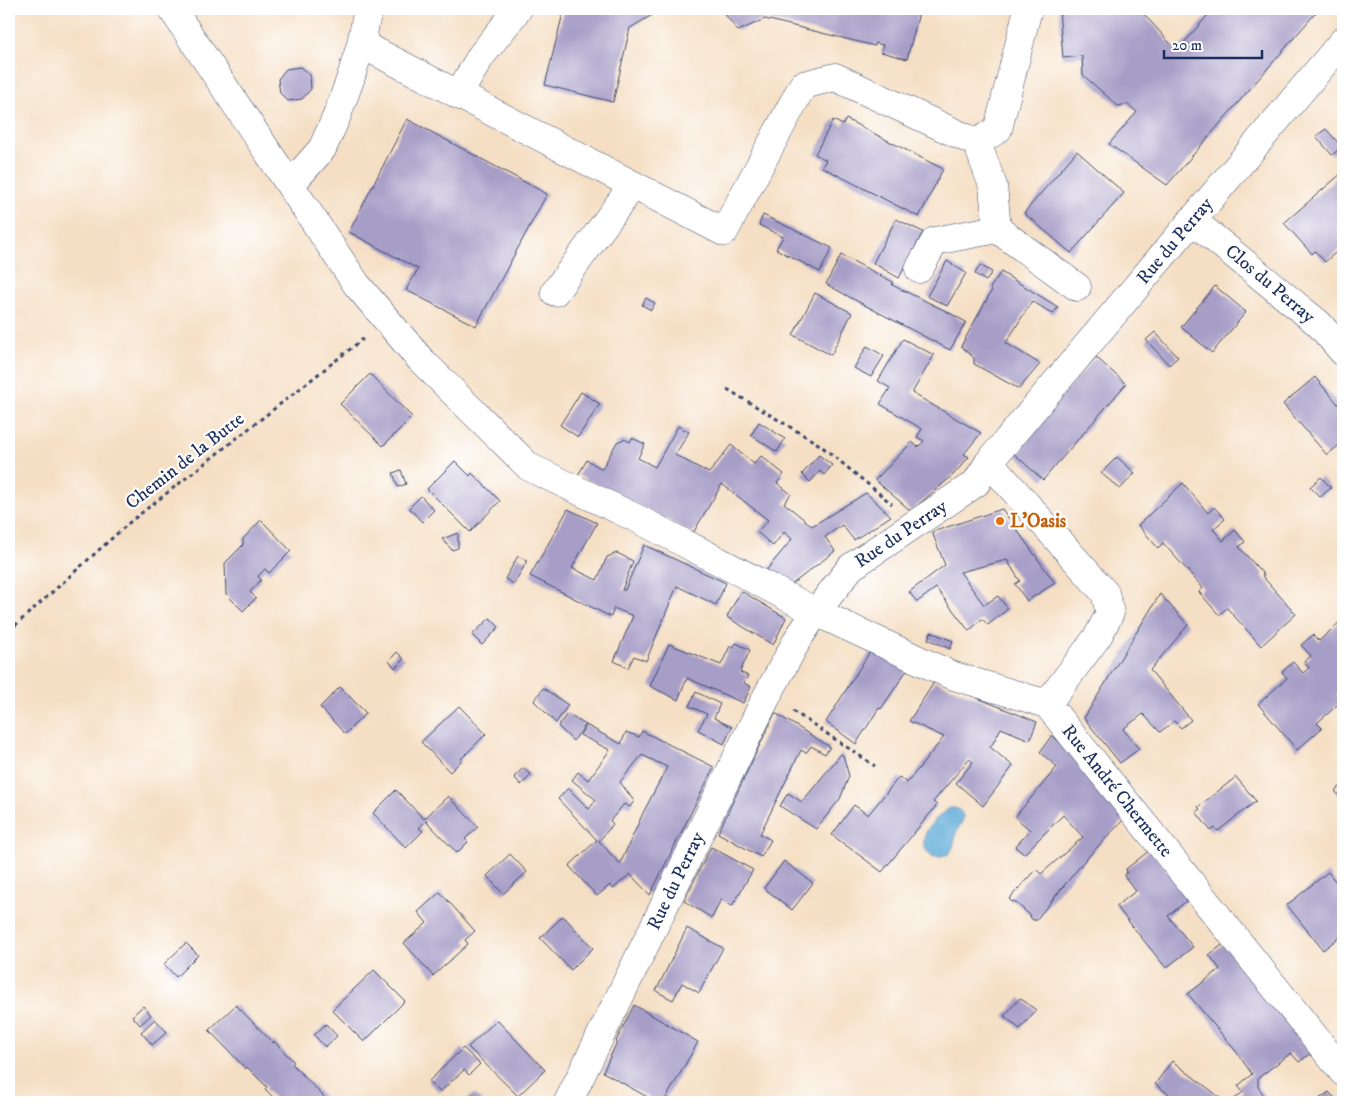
<svg xmlns="http://www.w3.org/2000/svg" width="1352" height="1111" viewBox="0 0 1352 1111" font-family="'IM FELL DW Pica',serif">
  <rect width="100%" height="100%" fill="#fff"/>
  <filter id="ink" filterUnits="userSpaceOnUse"><feTurbulence type="fractalNoise" baseFrequency=".02" numOctaves="2"/><feDisplacementMap in="SourceGraphic" scale="10" xChannelSelector="R" yChannelSelector="G"/><feConvolveMatrix kernelMatrix="1 2 1 2 8 2 1 2 1" color-interpolation-filters="sRGB"/></filter>
  <filter id="wash" filterUnits="userSpaceOnUse"><feTurbulence type="fractalNoise" baseFrequency=".0096" numOctaves="4" result="noise"/><feDisplacementMap in="SourceGraphic" scale="20" xChannelSelector="R" yChannelSelector="G"/><feGaussianBlur stdDeviation="1.12" result="paint"/><feColorMatrix in="noise" values="0 0 0 0 0 0 0 0 0 0 0 0 0 0 0 0 0 1.4 0 .05"/><feComposite in="paint" operator="in"/></filter>
  <g filter="url(#wash)">
    <rect width="100%" height="100%" fill="#f5dfc4"/>
    <path fill="#5fabd8" stroke="#3d6d9b" d="M950,808c5,0 8,0 11,4 6,8 -3,14 -5,21 -2,10 -2,22 -15,24 -6,1 -11,-1 -14,-6 -12,-14 11,-36 23,-43z"/>
    <g id="blocks">
      <path fill="#a79ec7" fill-rule="evenodd" d="M564,9h91l-1,5 -24,14 -17,74 -68,-17z
        M721,9h199l-13,50 -26,-7 2,-7 -8,-2v3l-110,-27 -27,12z
        M1059,9h78l6,4 34,38 36,-42h106l-152,176 -58,-41 28,-32 -10,-8 -9,2 -35,-31 -1,-19 -19,2z
        M300,67l10,8 1,14 -9,10 -14,2 -8,-8 -2,-14 8,-10z
        M407,119l140,75 -71,132 -70,-36 12,-21 -69,-37z
        M846,119l97,50 -24,48 -97,-50 4,-7 -11,-6 18,-34 10,5z
        M1326,129l16,18 -10,8 -16,-19z
        M1077,151l47,42 -53,60 -47,-40z
        M1343,172v55l-5,5 5,6v8l-18,16 -10,-11 -3,3 -28,-31z
        M763,215l69,33 -12,24 -44,-23 7,-12 -24,-12z
        M896,219l27,13 -24,46 -26,-15z
        M841,255l52,27 -1,3 54,26 20,11 -16,28 -95,-50 -29,-16z
        M947,261l19,12 -19,33 -20,-10z
        M980,265l12,7 -6,9 -11,-7z
        M1001,272l57,35 -5,7 -21,-13 -26,42 34,21 -21,25 -45,-25v-6l-13,-12 31,-56 -2,-2z
        M1215,286l31,26 -34,41 -31,-26z
        M815,293l37,20 -21,42 -38,-20z
        M646,298l9,5 -4,7 -9,-5z
        M1155,332l23,25 -9,8 -23,-25z
        M903,339l31,16 -22,38 69,40 -17,21 5,3 -16,18 -42,36 -36,-31 37,-38 6,5 6,-6 -7,-4 5,-8 -42,-25 10,-16 -12,-7z
        M867,346l17,10 -13,21 -17,-9z
        M1096,357l30,27 -83,96 -31,-28z
        M370,374l42,43 -29,29 -43,-42z
        M1315,377l28,33v32l-16,13 -44,-51z
        M581,392l19,12 -22,33 -18,-12z
        M759,422l26,17 -8,13 -26,-17z
        M678,426l11,6 -14,23 34,18 22,-28 23,19 7,-8 23,18 -7,9 14,11 -7,9 28,23 54,-33 25,23 -37,24 -12,-15 -17,12 10,14 -44,34 -26,-13 27,-33 -8,-7 -11,14 -16,-14 11,-12 -46,-36 -29,49 -115,-58 9,-15 15,9 15,-27 7,-3 6,3 2,-4 13,6 -7,14 17,9z
        M819,455l13,10 -8,10 -4,-4 -10,11 -8,-8z
        M1117,457l18,16 -15,16 -19,-16z
        M455,461l15,15 2,-3 28,28 -30,31 -43,-43z
        M401,470l5,14 -8,3 -5,-14z
        M1321,477l10,11 -11,9 -10,-10z
        M1183,483l25,30 6,-6 11,12 -12,10 10,12 12,-11 10,12 -6,5 25,28 -2,1 34,38 -35,32 -34,-38 -8,7 -20,-23 4,-4 -40,-45 -5,5 -20,-23z
        M421,496l13,14 -12,12 -13,-14z
        M568,509l29,14 -25,45 25,12 10,-23 10,-4 16,8 -11,29h3l19,-45 82,38 -10,22 -39,-19 -31,75 -12,-5 -6,12 -14,-7 19,-45 -19,-8 -3,9 -81,-41z
        M1002,509l53,74 -28,18 -12,-17 5,-3 -13,-21 -47,12 24,33 14,-9 10,13 -20,16 -6,-6 -13,12 -33,-43 -19,14 -8,-10 36,-27 -13,-33z
        M261,520l30,31 -22,22 -4,-4 -7,7 3,4 -11,12 6,6 -13,13 -17,-17 -1,-31 18,-18v-6z
        M458,533v15l-6,2 -10,-11z
        M518,556l9,5 -13,23 -9,-5z
        M741,591l45,27 -13,27 -46,-28z
        M1160,594l28,31 -38,45 41,50 -10,8 -7,-7 -14,11 -17,-18 -20,15 16,20 -19,14 -36,-45z
        M490,618l9,9 -17,18 -10,-10z
        M1343,619v71l-7,6 5,6 -24,21 5,5 -25,22 -39,-46 29,-26 -5,-6 11,-10 10,11 6,-5 -5,-6 7,-6 -10,-11 12,-10 6,6z
        M931,632l22,9 -3,8 -22,-10z
        M736,643l14,7 -10,22 8,4 -4,7 7,4 -8,16 -56,-25 -9,22 -28,-14 19,-42 52,21 9,-19 3,2z
        M871,650l36,20 -26,39 -2,-1 -23,36 -30,-22z
        M397,652l7,7 -9,9 -6,-7z
        M935,681l102,41 -7,18 -29,-12 -8,15 -3,4 23,19 -30,40 -27,-23 17,-21 -4,-3 -36,43 4,3 -55,67 -50,-37 22,-30 14,10 31,-38 8,6 37,-46 -35,-16z
        M340,687l26,26 -21,21 -25,-27z
        M543,688l25,17 -12,18 -22,-22z
        M696,692l24,12 -6,14 18,9 -8,17 -26,-14 9,-16 -18,-8z
        M459,706l27,28 -25,25 1,1 -12,12 -29,-30z
        M775,713l55,34 -5,7 -14,-8 -5,7 -5,-3 -41,84 11,6 -10,17 -43,-24z
        M567,714l19,11 -13,16 -15,-15z
        M586,725l35,19 5,-12 13,5 3,-6 72,36 -64,128 -20,-21 -17,15 -3,-4 -13,11 -28,-30 28,-26 -39,-41 10,-11 21,21 7,-9 -24,-20 6,-8 10,8 22,-30 -30,-15zM642,755l25,12 -24,46 -23,51 -21,-23 14,-17 -3,-3 14,-17 6,3 4,-6 -14,-19z
        M1052,735l32,30 43,51 -42,44 -49,60h-3l-3,-3 1,-1 -17,-15 -2,1 -3,-3 27,-30 5,5 42,-37 -20,-22 -39,39 -9,-7 15,-17 -15,-13 42,-50 -17,-15z
        M841,754l2,1 6,21 -9,23 -24,30 -36,-23 8,-13 14,9z
        M523,768l8,7 -10,10 -7,-8z
        M1236,777l20,24 -38,30 -3,-3 -4,3 -15,-19 4,-3 -2,-2z
        M1343,784v16l-8,-9z
        M396,790l28,29 24,-23 30,31 -13,12 3,3 -11,11 -31,-32 -7,7 4,3 -17,17 -33,-35z
        M711,847l42,23 -21,36 -11,-7 -9,19 -28,-17z
        M1150,850l40,48 -22,18 25,31 -27,21 -50,-62 20,-15 -12,-15 3,-4 -1,-3z
        M510,854l17,18 -24,22 -16,-18z
        M784,861l29,22 -21,27 -28,-22z
        M1328,872l15,19v48l-2,-3 -18,14 -36,-45z
        M440,892l35,39 -10,9 3,4 -35,32 -29,-33 23,-20 -9,-11z
        M563,916l30,32 -22,22 -31,-32z
        M687,928l36,20 -24,45 -17,-10 -9,17 -17,-9z
        M1226,942l89,108 -16,12 -8,-9 -33,25v9l11,15h-38l12,-10 -5,-6 14,-12 -17,-24 -47,-56 32,-25 -11,-14z
        M186,943l12,12 -22,22 -12,-13z
        M374,970l31,31 -41,41 -32,-32z
        M1020,998l16,12 -16,19 -16,-13z
        M236,1005l37,38 1,-2 20,21 -2,2 35,36 -2,2h-47l-13,-13 2,-2 -20,-20 -1,2 -37,-39z
        M634,1005l64,37 -34,60h-8l-53,-30 14,-30 -1,-1z
        M143,1006l8,9 -11,10 -8,-9z
        M155,1019l12,13 -15,13 -11,-13z
        M497,1020l48,50 -27,26 -50,-49z
        M326,1024l11,12 -12,11 -11,-12z
        M463,1048l17,16 -11,11 -5,-5 -24,22 -12,-10z
        M1172,1061l41,31 12,10h-46l-24,-18z
        M1329,1092l10,10h-24z
        M473,1094l10,8h-18z"/>
    </g>
  </g>
  <g filter="url(#ink)">
    <use href="#blocks" fill-opacity="0" stroke="#3c496d" stroke-width="1"/>
    <g fill="none" stroke-linecap="round" stroke-linejoin="round">
      <defs>
        <path id="minor" d="M172,9l185,276 63,74 109,108 111,53 176,92 135,63 96,29 296,368
          M361,44l7,-35
          M458,95l23,-39 37,-47
          M977,143l16,43 4,43 80,58
          M290,185l32,-36 14,-31 14,-38 11,-36 363,188 79,-147 32,-8 142,66 21,-14 30,-120
          M1192,220l127,104 24,28
          M919,269l16,-28 62,-12
          M555,292l78,-107
          M989,462l116,131 5,20 -12,23 -51,68
          M568,1102l200,-408 31,-57 17,-25 35,-45 125,-84 13,-21 354,-421"/>
      </defs>
      <use href="#minor" stroke="#3c496d" stroke-width="29"/>
      <path stroke="#3c496d" stroke-width="3" stroke-dasharray="4 4" stroke-linecap="butt" d="M9,11l3,-2
        M727,389l93,56 72,59
        M9,631l121,-109 233,-183
        M793,711l82,55"/>
      <use href="#minor" stroke="#fff" stroke-width="28"/>
    </g>
  </g>
  <circle fill="#e8710a" stroke="#fff" stroke-width="2" cx="1000" cy="521" r="5"/>
  <g text-anchor="middle" dominant-baseline="central" stroke-width="4.5" stroke-linejoin="round" paint-order="stroke">
    <g font-size="19" fill="#1b2f5e" stroke="#fff">
      <text transform="translate(1175 241) rotate(-50)">Rue du Perray</text>
      <text transform="translate(1270 284) rotate(40)">Clos du Perray</text>
      <text transform="translate(185 461) rotate(-38)">Chemin de la Butte</text>
      <text transform="translate(901 534) rotate(-34)">Rue du Perray</text>
      <text transform="translate(1117 791) rotate(51)">Rue André Chermette</text>
      <text transform="translate(676 881) rotate(-64)">Rue du Perray</text>
    </g>
    <g font-size="19" font-weight="bold" fill="#c56008" stroke="#fff" text-anchor="start">
      <text x="1010" y="521">L’Oasis</text>
    </g>
  </g>
  <rect width="1352" height="1111" fill="none" stroke="#fff" stroke-width="30"/>
  <path d="M1164 50v8h98v-8" fill="none" stroke="#1b2f5e" stroke-width="2.5"/>
  <text x="1172" y="50" font-size="15" fill="#1b2f5e" stroke="#ffffff" stroke-width="4" paint-order="stroke">20 m</text>
</svg>
